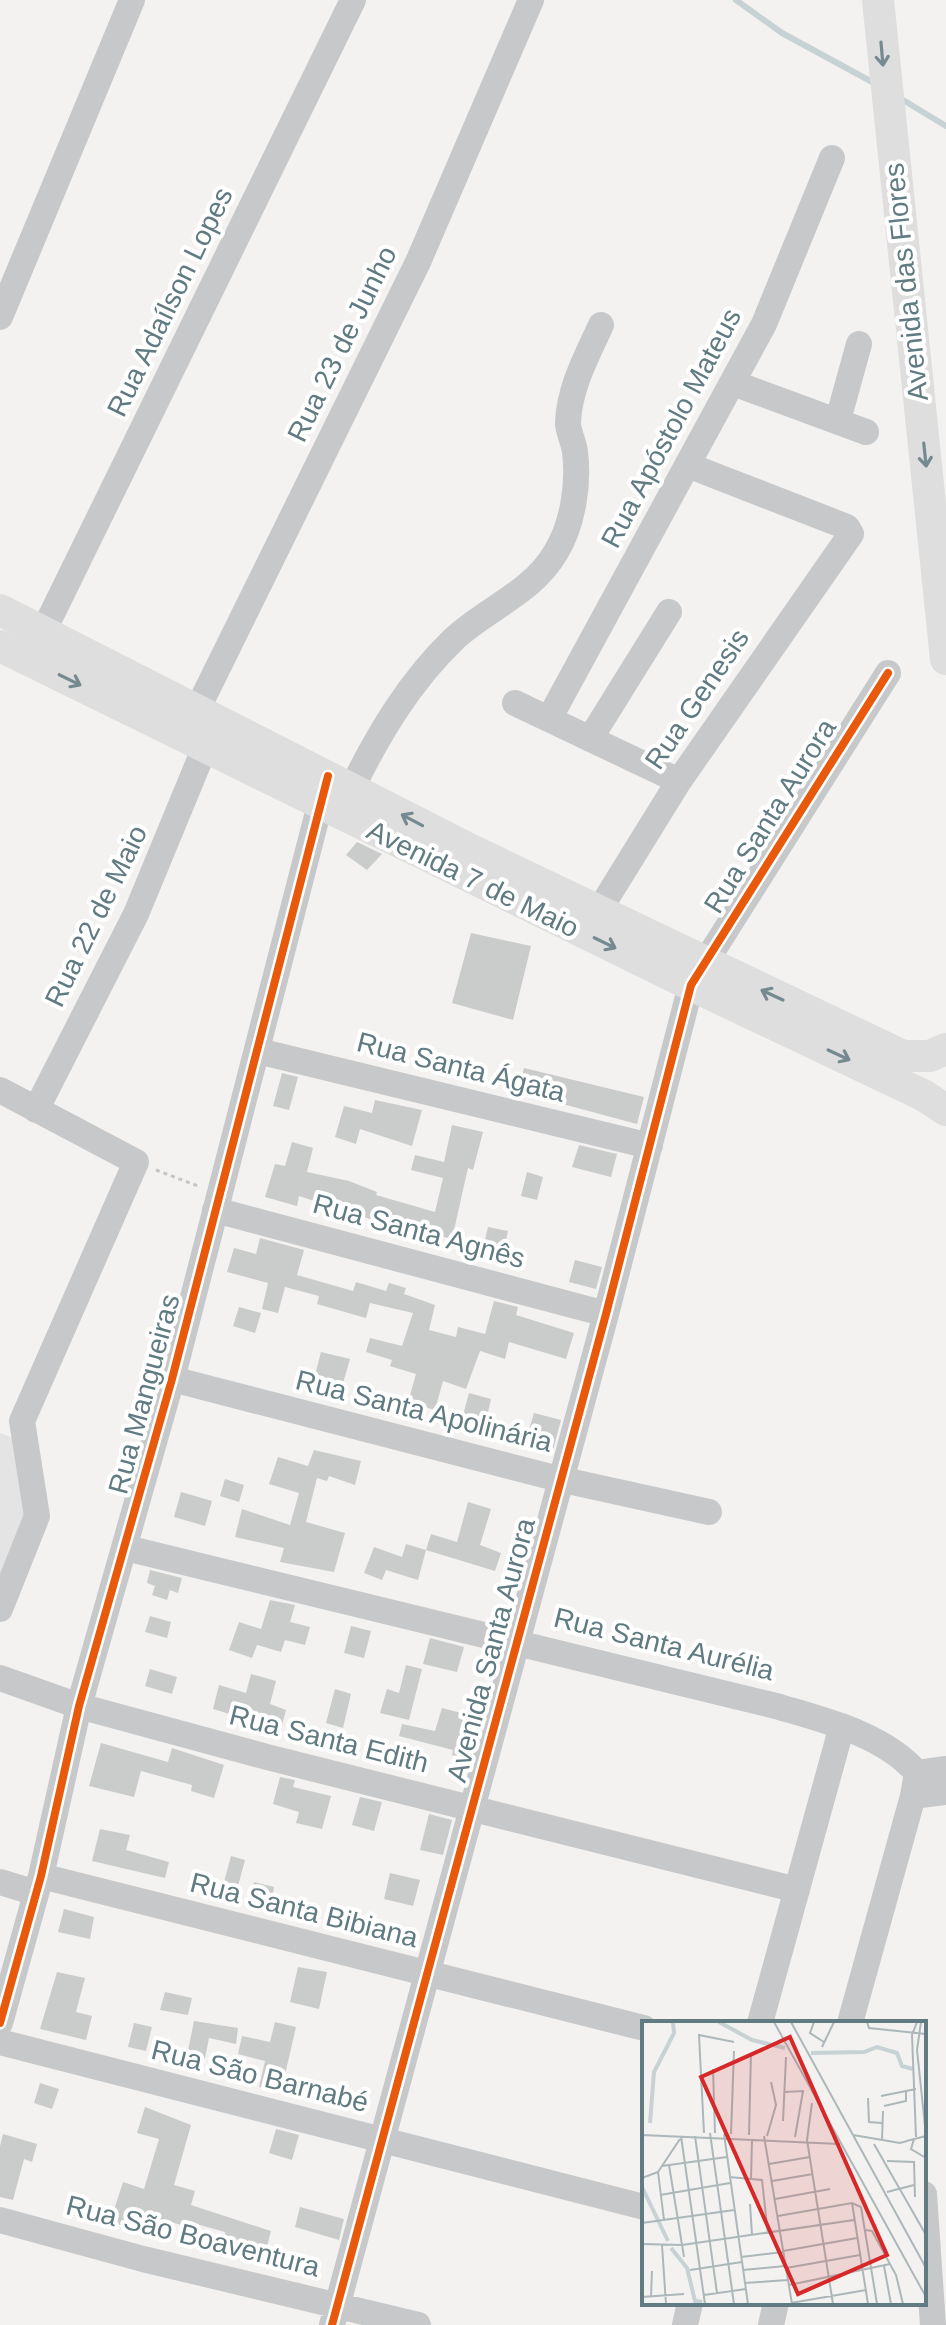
<svg xmlns="http://www.w3.org/2000/svg" width="946" height="2325" viewBox="0 0 946 2325" font-family="Helvetica,sans-serif">
  <rect width="100%" height="100%" fill="#f3f2f0"/>
  <path fill="#e3e4e3" d="M0,1433l13,5 18,85 -31,74z"/>
  <g fill="none" stroke-linecap="round" stroke-linejoin="round">
    <path stroke="#c6d2d3" stroke-width="6" d="M736,0l46,33 92,50
      M898,97l48,29"/>
  </g>
  <path fill="#cacccb" d="M357,842l25,12 -15,16 -21,-15z
    M471,933l60,13 -18,74 -61,-17z
    M524,1068l120,29 -7,27 -119,-32z
    M282,1073l16,4 -9,33 -16,-4z
    M375,1100l47,10 -10,36 -52,-17 -4,15 -21,-7 9,-31 28,7z
    M452,1125l31,7 -10,38 -5,-2 -16,71 -82,-20 -71,-23 -2,10 -32,-9 10,-33 10,2 7,-24 21,6 -6,24 42,9 28,11 -1,3 59,17 8,-34 -32,-8 4,-15 29,7z
    M579,1145l38,9 -6,23 -39,-10z
    M527,1172l16,5 -6,23 -16,-4z
    M488,1227l20,4 -5,22 -20,-5z
    M260,1238l44,12 -7,25 56,16 3,-9 30,9 3,-8 17,5 -2,6 31,11 -6,25 27,7 2,-10 27,7 9,-33 24,6 -2,8 58,18 -8,26 -57,-17 -4,17 -25,-8 -14,38 -23,-8 -8,29 -27,-8 8,-28 -26,-8 2,-6 -26,-8 4,-14 32,8 11,-33 -43,-10 -4,15 -49,-14 2,-8 -34,-9 -7,26 -16,-4 6,-26 -41,-11 7,-24 22,6z
    M575,1260l27,7 -6,22 -27,-7z
    M239,1307l22,6 -6,20 -22,-7z
    M321,1352l29,7 -7,24 -28,-8z
    M469,1393l22,6 -7,31 -23,-8z
    M534,1413l27,7 -9,34 -28,-7z
    M314,1450l47,11 -6,24 -26,-9 -2,5 -10,-3 -11,44 39,11 -11,39 -54,-10 4,-14 -49,-11 7,-28 48,16 9,-32 -30,-9 9,-27 30,9z
    M225,1479l19,6 -5,17 -19,-6z
    M181,1492l31,9 -7,25 -31,-9z
    M468,1502l23,7 -11,36 21,8 -6,18 -69,-21 5,-16 26,8z
    M406,1544l20,6 -8,30 -32,-10 -4,10 -18,-7 10,-26 28,10z
    M150,1570l32,8 -4,15 -8,-3 -3,10 -15,-5 3,-9 -8,-3z
    M270,1600l25,5 -5,17 20,5 -5,18 -20,-5 -4,12 -24,-7 -5,13 -23,-8 10,-28 22,7z
    M150,1616l21,6 -4,16 -22,-6z
    M351,1626l20,5 -7,27 -20,-5z
    M430,1638l34,9 -7,25 -34,-8z
    M406,1665l16,4 -13,51 -29,-7 7,-24 12,4z
    M150,1669l27,8 -5,17 -27,-8z
    M251,1674l25,7 -6,23 16,6 -4,15 -16,-5 -2,4 -51,-15 6,-24 27,8z
    M335,1689l16,5 -8,34 -17,-5z
    M442,1708l38,10 -11,41 -17,-4 1,-5 -54,-14 3,-12 33,7z
    M101,1743l67,19 4,-14 52,17 -10,33 -23,-7 1,-6 -51,-14 -7,26 -45,-11z
    M280,1777l15,3 -2,7 38,9 -9,33 -26,-6 3,-11 -26,-8z
    M360,1797l22,5 -8,29 -22,-6z
    M429,1814l23,6 -9,35 -23,-5z
    M100,1829l30,6 -4,15 43,12 -4,16 -73,-17z
    M231,1856l14,4 -7,26 -14,-4z
    M390,1873l30,7 -7,26 -29,-7z
    M254,1882l20,5 -3,19 -21,-5z
    M64,1909l30,8 -4,22 -32,-7z
    M298,1967l29,5 -8,37 -29,-7z
    M57,1972l28,6 -9,34 16,4 -6,24 -46,-11z
    M165,1992l27,6 -4,17 -28,-5z
    M194,2021l44,7 -2,16 -27,-6 -4,20 -18,-3z
    M275,2022l21,5 -15,65 -22,-5 6,-26 -27,-7 4,-18 28,6z
    M134,2023l18,4 -6,24 -18,-4z
    M40,2083l19,6 -7,20 -18,-6z
    M145,2107l46,18 -17,60 21,6 -4,14 80,26 -7,27 -41,-15 2,-11 -39,-11 -1,5 -47,-13 -4,16 -24,-7 13,-40 21,7 15,-50 -22,-6z
    M276,2129l23,6 -7,25 -23,-7z
    M3,2134l34,10 -5,18 -8,-3 -11,41 -13,-3v-51z
    M300,2207l44,12 -5,21 -44,-13z"/>
  <g fill="none" stroke-linecap="round" stroke-linejoin="round">
    <path stroke="#c4c6c6" stroke-width="3" stroke-dasharray="4 4" stroke-linecap="butt" d="M156,1170l42,16"/>
    <path stroke="#c7c8c9" stroke-width="26" d="M0,317l132,-317
      M733,383l133,49
      M838,420l21,-76
      M43,632l310,-632
      M515,703l164,78
      M197,710l221,-448 113,-262
      M549,719l215,-395 68,-166
      M590,739l79,-127
      M352,788c27,-55 58,-107 103,-150 34,-31 77,-45 101,-86 17,-28 23,-68 19,-100 -1,-10 -7,-20 -7,-29 1,-35 19,-67 33,-98
      M598,912l81,-131 172,-247 -4,-7 -157,-61
      M258,1051l392,95
      M0,1090l136,72 -114,259 15,95 -37,93
      M36,1110l100,-196 69,-167
      M215,1210l391,104
      M172,1379l387,100 150,33
      M126,1548l650,158c47,14 108,28 141,67l-4,23 -63,227
      M0,1678l79,28 188,51 530,133
      M917,1773l29,-4
      M913,1796l33,-4
      M41,1876l603,152
      M0,1882l36,11
      M0,2023l41,-147 38,-170 93,-327 153,-594
      M760,2023l82,-297
      M0,2042l644,165
      M924,2194l9,131
      M0,2220l143,39 275,66
      M332,2325l274,-1011 85,-329 197,-312
      M685,2325l5,-22
      M771,2325l5,-22"/>
    <path stroke="#dddedd" stroke-width="32" d="M878,0l68,659
      M0,610l471,240 432,206h27l16,-7
      M0,646l691,339 232,110 23,15"/>
    <defs>
      <path id="cycleway" d="M0,2023l41,-147 38,-170 93,-327 156,-603
        M332,2325l274,-1011 85,-329 197,-312"/>
    </defs>
    <use href="#cycleway" stroke="#fff" stroke-width="13"/>
    <use href="#cycleway" stroke="#e8590c" stroke-width="8"/>
  </g>
  <defs><path id="oneway-shaft" d="M-6 0H5M1.5-3L5.5 0L1.5 3" fill="none" stroke-width="1.6" stroke-linecap="round" stroke-linejoin="round" transform="scale(2)"/></defs>
  <g stroke="#748a90">
    <use href="#oneway-shaft" transform="translate(882 54) rotate(85)"/>
    <use href="#oneway-shaft" transform="translate(925 455) rotate(84)"/>
    <use href="#oneway-shaft" transform="translate(70 680) rotate(26)"/>
    <use href="#oneway-shaft" transform="translate(412 820) rotate(-152)"/>
    <use href="#oneway-shaft" transform="translate(605 943) rotate(26)"/>
    <use href="#oneway-shaft" transform="translate(772 995) rotate(-155)"/>
    <use href="#oneway-shaft" transform="translate(839 1055) rotate(25)"/>
  </g>
  <g text-anchor="middle" dominant-baseline="central" stroke-width="8" stroke-linejoin="round" paint-order="stroke">
    <g font-size="28" fill="#617b82" stroke="#fff">
      <text transform="translate(906 282) rotate(-96)">Avenida das Flores</text>
      <text transform="translate(170 302) rotate(-64)">Rua Adaílson Lopes</text>
      <text transform="translate(342 344) rotate(-64)">Rua 23 de Junho</text>
      <text transform="translate(671 428) rotate(-62)">Rua Apóstolo Mateus</text>
      <text transform="translate(697 699) rotate(-56)">Rua Genesis</text>
      <text transform="translate(770 816) rotate(-58)">Rua Santa Aurora</text>
      <text transform="translate(473 879) rotate(26)">Avenida 7 de Maio</text>
      <text transform="translate(96 916) rotate(-64)">Rua 22 de Maio</text>
      <text transform="translate(461 1067) rotate(14)">Rua Santa Ágata</text>
      <text transform="translate(419 1231) rotate(15)">Rua Santa Agnês</text>
      <text transform="translate(144 1394) rotate(-75)">Rua Mangueiras</text>
      <text transform="translate(424 1411) rotate(14)">Rua Santa Apolinária</text>
      <text transform="translate(664 1644) rotate(14)">Rua Santa Aurélia</text>
      <text transform="translate(491 1650) rotate(-75)">Avenida Santa Aurora</text>
      <text transform="translate(329 1739) rotate(14)">Rua Santa Edith</text>
      <text transform="translate(304 1910) rotate(14)">Rua Santa Bibiana</text>
      <text transform="translate(260 2076) rotate(14)">Rua São Barnabé</text>
      <text transform="translate(193 2236) rotate(14)">Rua São Boaventura</text>
    </g>
  </g>
  <g transform="translate(642 2021)">
    <rect width="284" height="284" fill="#f3f2f0"/>
    <path fill="none" stroke="#c6d2d3" stroke-width="4" d="M77,1l33,18 33,8M169,32l53,-1 13,-5 20,6 5,13 11,3M8,102l4,-51 20,-39 -1,-11M0,166l26,54M29,227l16,20 8,33 7,1"/>
    <path fill="none" stroke="#acb7ba" stroke-width="2" d="M132,1l152,275M149,1l135,246M172,1l-4,11 14,9M225,1l2,6 57,6M279,1l-4,28 9,85M180,26l12,-25M71,48l2,64M143,71l18,-1 -8,46M239,75l35,-7M226,77l1,24 13,1M170,82l-5,37 26,164M242,85l22,-5v-10M141,100l3,-64M62,112l-5,-98 35,7M68,112l24,171M82,113l24,170M89,113l3,-83M0,114l198,9M107,114l2,-82M211,114l47,8 14,-4M39,115l24,168M53,115l22,157M122,115l28,168M125,115l9,-31 -5,-23M284,115l-12,3 -3,10 15,9M274,116l-4,-102 5,-13M240,119l1,-29M232,123l52,91M245,140l27,1 1,35M127,143l41,-7M27,144l15,92M20,145l65,-9M16,151l6,48M87,156l33,3 6,54M0,157l16,-6 22,-33M109,158l1,-39M130,160l41,-7M245,171l27,-7M18,174l70,-12M133,178l55,-10M210,182l16,101M108,183l2,31M219,186l16,97M136,195l74,-13 9,4M0,202l92,-13M223,209l7,1 24,44 7,29M0,223l40,1 172,-25M20,224l4,59M141,230l74,-13M99,236l42,-5M242,245l7,38M144,247l74,-13M48,249l52,-8M101,249l42,-4M103,262l43,-3M147,264l101,-21M62,274l42,-6M0,276l42,-3M9,276l1,-26M149,282l75,-13"/>
    <path fill="#d62828" fill-opacity="0.15" stroke="#d62828" stroke-width="4" d="M148,16l97,218 -89,39 -97,-217z"/>
    <rect width="284" height="284" fill="none" stroke="#617b82" stroke-width="4"/>
  </g>
</svg>
